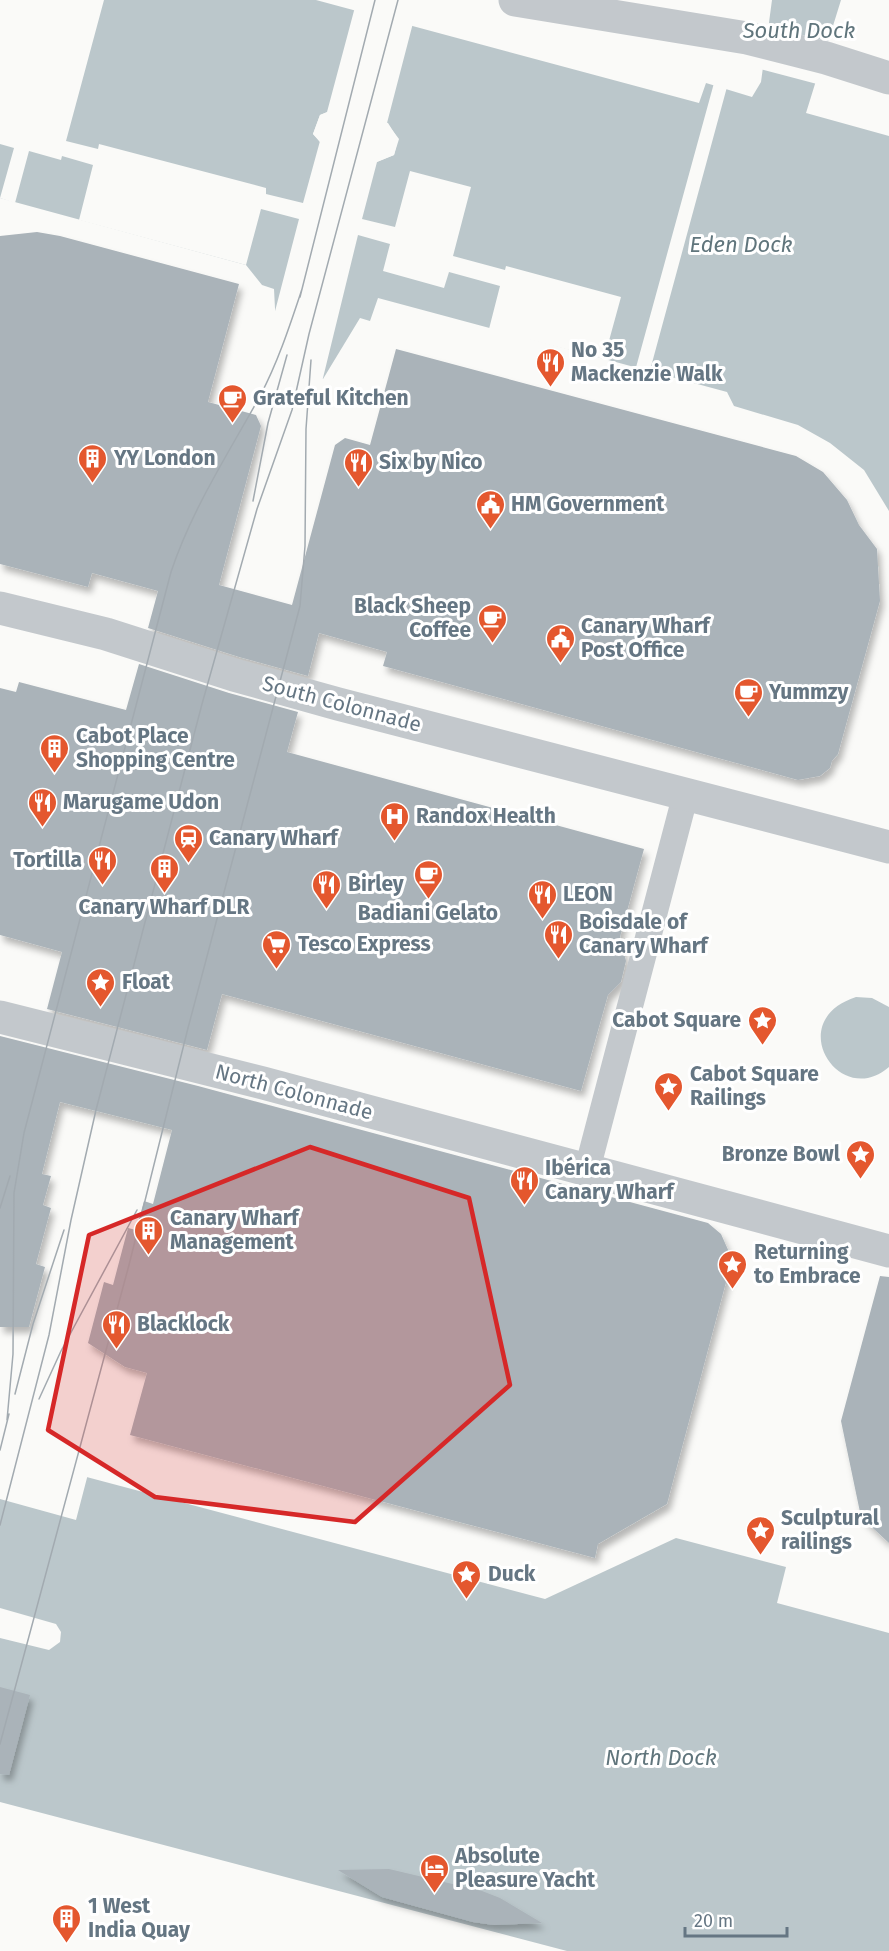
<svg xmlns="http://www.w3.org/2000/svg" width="889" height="1951" viewBox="0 0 889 1951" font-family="'Fira Sans',sans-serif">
  <defs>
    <filter id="shadow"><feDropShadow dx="3.5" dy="6" stdDeviation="3" flood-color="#0004"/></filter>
  </defs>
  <rect width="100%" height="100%" fill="#fafaf8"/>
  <path fill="#bbc7cb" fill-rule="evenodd" d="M2,0h314l383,103 7,-20 46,14 9,-15 11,-82h69l-35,113 83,23v375l-25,-41 -34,-27 -32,-18 -64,-19 -7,-14 -349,-94 -8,23 -10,-3 -37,61 -45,-12 -4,-78 -12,-4 -16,-20 -246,-67v-190zM336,109l52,14 10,16 -4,16 -20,8 -49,-15 -12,-14 7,-19z
    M856,997l16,1 17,9v60c-49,43 -107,-46 -33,-70z
    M0,1454l545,145 131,-61 110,29 -9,36 112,30v318h-322l-567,-149z"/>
  <path fill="#fafaf8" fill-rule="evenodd" d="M0,0h104l-38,141 32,8 1,-5 167,44v6l37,9 17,-62 -7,-7 7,-19 7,-3 28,-105 58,16 -26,100 12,16 -5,16 -17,7 -15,57 33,8 15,-56 61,16 -18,69 52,14 1,-4 115,31 -17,62 -115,-30 11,-43 -51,-14 -5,16 -61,-17 7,-27 -32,-9 -36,147 -45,-13 -4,-50 26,-100 -38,-10 -15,56 -167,-45 14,-55 -31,-9 -1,4 -32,-9 -14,52 -15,-5 14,-50 -14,-4zM336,112l50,14 9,14 -4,13 -17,7 -47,-15 -10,-12 5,-16z
    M766,26l64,16 -13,42 -57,-15z
    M714,83l13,4 -78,287 -5,-1 -1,-3 -3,2 -5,-1z
    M0,1451l88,23 -12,46 -76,-21z
    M0,1608l56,16 5,8 -1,10 -11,8 -49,-12z"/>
  <path fill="#aab3b9" filter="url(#shadow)" d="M37,232l23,4 179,48 -31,118 48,13 5,11 -42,159 73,20 43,-160 10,-7 25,7 26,-96 400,107 27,16 24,28 12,25 18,24 3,52 -42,153 -6,7 -2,7 -10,8 -22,4 -415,-114 4,-14 -68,-19 -11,43 -69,-19 -91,-29 10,-37 -66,-18 -4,14 -88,-23v-328z
    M139,664l90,29 69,19 -11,40 357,97 -24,88 6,24 -5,21 -13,13 -27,96 -359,-97 -15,56 -160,-41 15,-57 -62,-17v-247l16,4 3,-10 107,28z
    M0,1036l198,50 510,137 13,11 8,18v19l-62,233 -69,40 -3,14 -465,-123 17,-62 -22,-6 -37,-24 16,-61 9,3 15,-57 8,2 8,-29 9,3 19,-74 -112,-28 -18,72 9,2 -8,29 8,3 -15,56 9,3 -16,60h-29z
    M880,1276l9,1v266l-28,-26 -20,-96z
    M0,1687l30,8 -21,80 -9,-1z
    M389,1869l93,22 18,7 42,25 -48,2 -21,-3 -91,-25 -44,-27z"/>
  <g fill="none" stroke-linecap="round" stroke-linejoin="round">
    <path stroke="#c3c8cc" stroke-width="26" d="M587,1170l99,-377"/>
    <path stroke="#c3c8cc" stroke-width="33" d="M515,0l232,38 79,20 63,20
      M0,608l106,26 128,41 104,29 551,143
      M0,1017l263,66 626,168"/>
    <path stroke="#a2aab0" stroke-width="1.5" d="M300,297l75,-297
      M253,501l15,-78 19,-68
      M0,1208l10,-32
      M15,1394l18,-70 31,-94
      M39,1399l22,-48 76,-141
      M7,1420l6,-66 1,-161 10,-60 147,-561c21,-63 57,-118 89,-176 18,-34 30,-71 42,-107
      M0,1450l9,-36
      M0,1525l49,-190 22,-115 25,-110 106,-406 55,-195 35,-99 17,-76 89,-334
      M0,1744l129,-479 59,-237 112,-422 5,-60 1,-117 5,-69"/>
  </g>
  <path fill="#d62828" fill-opacity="0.2" stroke="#d62828" stroke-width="4.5" stroke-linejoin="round" d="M310,1147l159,51 41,187 -155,137 -200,-25 -107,-67 41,-195z"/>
  <defs>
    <symbol id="restaurant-pin" viewBox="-11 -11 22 30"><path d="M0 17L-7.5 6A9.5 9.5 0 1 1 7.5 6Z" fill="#e4572e" stroke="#fff"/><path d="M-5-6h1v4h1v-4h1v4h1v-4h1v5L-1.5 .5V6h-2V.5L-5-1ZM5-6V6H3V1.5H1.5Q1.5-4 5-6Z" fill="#fff"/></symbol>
    <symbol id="cafe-pin" viewBox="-11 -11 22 30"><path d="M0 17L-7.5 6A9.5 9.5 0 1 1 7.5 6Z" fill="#e4572e" stroke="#fff"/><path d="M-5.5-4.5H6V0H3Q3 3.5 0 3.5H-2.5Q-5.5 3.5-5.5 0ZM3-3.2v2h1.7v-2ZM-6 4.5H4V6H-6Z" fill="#fff"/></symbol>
    <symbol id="building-pin" viewBox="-11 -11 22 30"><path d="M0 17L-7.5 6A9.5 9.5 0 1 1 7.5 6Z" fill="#e4572e" stroke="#fff"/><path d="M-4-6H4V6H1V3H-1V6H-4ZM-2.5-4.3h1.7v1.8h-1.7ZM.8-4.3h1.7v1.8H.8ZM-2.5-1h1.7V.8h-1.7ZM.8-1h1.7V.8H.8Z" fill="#fff"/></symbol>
    <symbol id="civic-pin" viewBox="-11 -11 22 30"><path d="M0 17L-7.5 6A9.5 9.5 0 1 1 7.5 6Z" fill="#e4572e" stroke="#fff"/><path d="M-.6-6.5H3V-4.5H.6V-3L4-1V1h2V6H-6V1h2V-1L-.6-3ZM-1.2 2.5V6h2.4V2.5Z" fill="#fff"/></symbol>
    <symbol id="hospital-pin" viewBox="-11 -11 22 30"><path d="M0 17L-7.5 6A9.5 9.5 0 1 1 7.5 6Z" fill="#e4572e" stroke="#fff"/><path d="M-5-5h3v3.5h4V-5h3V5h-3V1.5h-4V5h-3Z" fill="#fff"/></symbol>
    <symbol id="station-pin" viewBox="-11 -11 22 30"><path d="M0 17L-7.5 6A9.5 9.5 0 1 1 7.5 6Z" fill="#e4572e" stroke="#fff"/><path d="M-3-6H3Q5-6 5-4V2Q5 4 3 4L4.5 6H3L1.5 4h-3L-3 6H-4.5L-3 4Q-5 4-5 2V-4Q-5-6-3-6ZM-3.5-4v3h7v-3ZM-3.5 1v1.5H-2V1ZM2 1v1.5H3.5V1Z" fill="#fff"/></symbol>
    <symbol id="supermarket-pin" viewBox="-11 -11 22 30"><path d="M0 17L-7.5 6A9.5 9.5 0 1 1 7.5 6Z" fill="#e4572e" stroke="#fff"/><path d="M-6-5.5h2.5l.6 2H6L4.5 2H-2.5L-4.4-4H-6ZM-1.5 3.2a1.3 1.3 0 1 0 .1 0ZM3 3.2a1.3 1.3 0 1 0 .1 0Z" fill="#fff"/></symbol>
    <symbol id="sight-pin" viewBox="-11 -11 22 30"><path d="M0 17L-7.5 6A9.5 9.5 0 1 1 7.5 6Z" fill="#e4572e" stroke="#fff"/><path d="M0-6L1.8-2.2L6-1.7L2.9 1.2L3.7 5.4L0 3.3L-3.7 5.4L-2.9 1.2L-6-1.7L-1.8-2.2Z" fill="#fff"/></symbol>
    <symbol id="hotel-pin" viewBox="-11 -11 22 30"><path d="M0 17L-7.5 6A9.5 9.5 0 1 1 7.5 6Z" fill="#e4572e" stroke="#fff"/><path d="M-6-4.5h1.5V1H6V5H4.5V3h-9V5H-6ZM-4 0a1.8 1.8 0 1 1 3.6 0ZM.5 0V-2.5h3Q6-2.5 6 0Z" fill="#fff"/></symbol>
  </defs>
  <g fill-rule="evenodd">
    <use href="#restaurant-pin" x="534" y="346" width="33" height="45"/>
    <use href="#cafe-pin" x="216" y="382" width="33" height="45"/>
    <use href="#building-pin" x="76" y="442" width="33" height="45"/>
    <use href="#restaurant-pin" x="342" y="446" width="33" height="45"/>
    <use href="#civic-pin" x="474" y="488" width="33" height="45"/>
    <use href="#cafe-pin" x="476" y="602" width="33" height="45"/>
    <use href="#civic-pin" x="544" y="622" width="33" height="45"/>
    <use href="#cafe-pin" x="732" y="676" width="33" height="45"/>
    <use href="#building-pin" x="38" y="732" width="33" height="45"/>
    <use href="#restaurant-pin" x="26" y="786" width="33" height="45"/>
    <use href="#hospital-pin" x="378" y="800" width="33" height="45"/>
    <use href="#station-pin" x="172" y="822" width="33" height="45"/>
    <use href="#restaurant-pin" x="86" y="844" width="33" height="45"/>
    <use href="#building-pin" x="148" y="852" width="33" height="45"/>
    <use href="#cafe-pin" x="412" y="858" width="33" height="45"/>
    <use href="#restaurant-pin" x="310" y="868" width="33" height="45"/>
    <use href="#restaurant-pin" x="526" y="878" width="33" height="45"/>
    <use href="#restaurant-pin" x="542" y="918" width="33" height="45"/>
    <use href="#supermarket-pin" x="260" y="928" width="33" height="45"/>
    <use href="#sight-pin" x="84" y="966" width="33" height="45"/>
    <use href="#sight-pin" x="746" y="1004" width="33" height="45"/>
    <use href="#sight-pin" x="652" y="1070" width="33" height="45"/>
    <use href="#sight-pin" x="844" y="1138" width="33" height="45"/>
    <use href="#restaurant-pin" x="508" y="1164" width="33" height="45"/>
    <use href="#building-pin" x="132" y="1214" width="33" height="45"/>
    <use href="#sight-pin" x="716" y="1248" width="33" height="45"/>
    <use href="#restaurant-pin" x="100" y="1308" width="33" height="45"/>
    <use href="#sight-pin" x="744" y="1514" width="33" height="45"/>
    <use href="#sight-pin" x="450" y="1558" width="33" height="45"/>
    <use href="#hotel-pin" x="418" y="1852" width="33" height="45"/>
    <use href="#building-pin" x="50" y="1902" width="33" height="45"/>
  </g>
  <g text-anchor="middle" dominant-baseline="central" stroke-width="6" stroke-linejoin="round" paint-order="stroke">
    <g font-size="21" font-weight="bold" fill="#657683" stroke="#fff" text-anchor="start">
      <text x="571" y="350">No 35<tspan x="571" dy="24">Mackenzie Walk</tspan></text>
      <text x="253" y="398">Grateful Kitchen</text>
      <text x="114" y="458">YY London</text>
      <text x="379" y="462">Six by Nico</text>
      <text x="511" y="504">HM Government</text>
      <text x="471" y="606" text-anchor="end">Black Sheep<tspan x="471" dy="24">Coffee</tspan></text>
      <text x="581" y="626">Canary Wharf<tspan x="581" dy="24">Post Office</tspan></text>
      <text x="769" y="692">Yummzy</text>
      <text x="76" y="736">Cabot Place<tspan x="76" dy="24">Shopping Centre</tspan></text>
      <text x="63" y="802">Marugame Udon</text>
      <text x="416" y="816">Randox Health</text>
      <text x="209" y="838">Canary Wharf</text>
      <text x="82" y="860" text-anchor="end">Tortilla</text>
      <text x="348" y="884">Birley</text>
      <text x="563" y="894">LEON</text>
      <text x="164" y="907" text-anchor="middle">Canary Wharf DLR</text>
      <text x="428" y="913" text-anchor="middle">Badiani Gelato</text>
      <text x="579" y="922">Boisdale of<tspan x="579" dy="24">Canary Wharf</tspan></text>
      <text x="298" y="944">Tesco Express</text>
      <text x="122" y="982">Float</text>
      <text x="741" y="1020" text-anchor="end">Cabot Square</text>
      <text x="690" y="1074">Cabot Square<tspan x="690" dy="24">Railings</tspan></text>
      <text x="840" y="1154" text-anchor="end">Bronze Bowl</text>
      <text x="545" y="1168">Ibérica<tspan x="545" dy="24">Canary Wharf</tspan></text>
      <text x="170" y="1218">Canary Wharf<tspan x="170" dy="24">Management</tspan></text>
      <text x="754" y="1252">Returning<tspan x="754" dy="24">to Embrace</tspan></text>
      <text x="137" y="1324">Blacklock</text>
      <text x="781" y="1518">Sculptural<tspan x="781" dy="24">railings</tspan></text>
      <text x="488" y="1574">Duck</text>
      <text x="455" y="1856">Absolute<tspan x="455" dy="24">Pleasure Yacht</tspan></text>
      <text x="88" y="1906">1 West<tspan x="88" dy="24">India Quay</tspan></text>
    </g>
    <g font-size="21" fill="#657683" stroke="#fff">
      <text transform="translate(342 704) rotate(15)">South Colonnade</text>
      <text transform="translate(294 1092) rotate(15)">North Colonnade</text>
    </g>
    <g font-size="22" font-style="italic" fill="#60757c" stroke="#fff">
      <text x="799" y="30">South Dock</text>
      <text x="741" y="244">Eden Dock</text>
      <text x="661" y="1757">North Dock</text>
    </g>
  </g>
  <path d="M685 1927v9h102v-9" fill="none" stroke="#657683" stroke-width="3"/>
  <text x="694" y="1927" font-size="18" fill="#657683" stroke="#ffffff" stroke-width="4.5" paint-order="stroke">20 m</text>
</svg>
